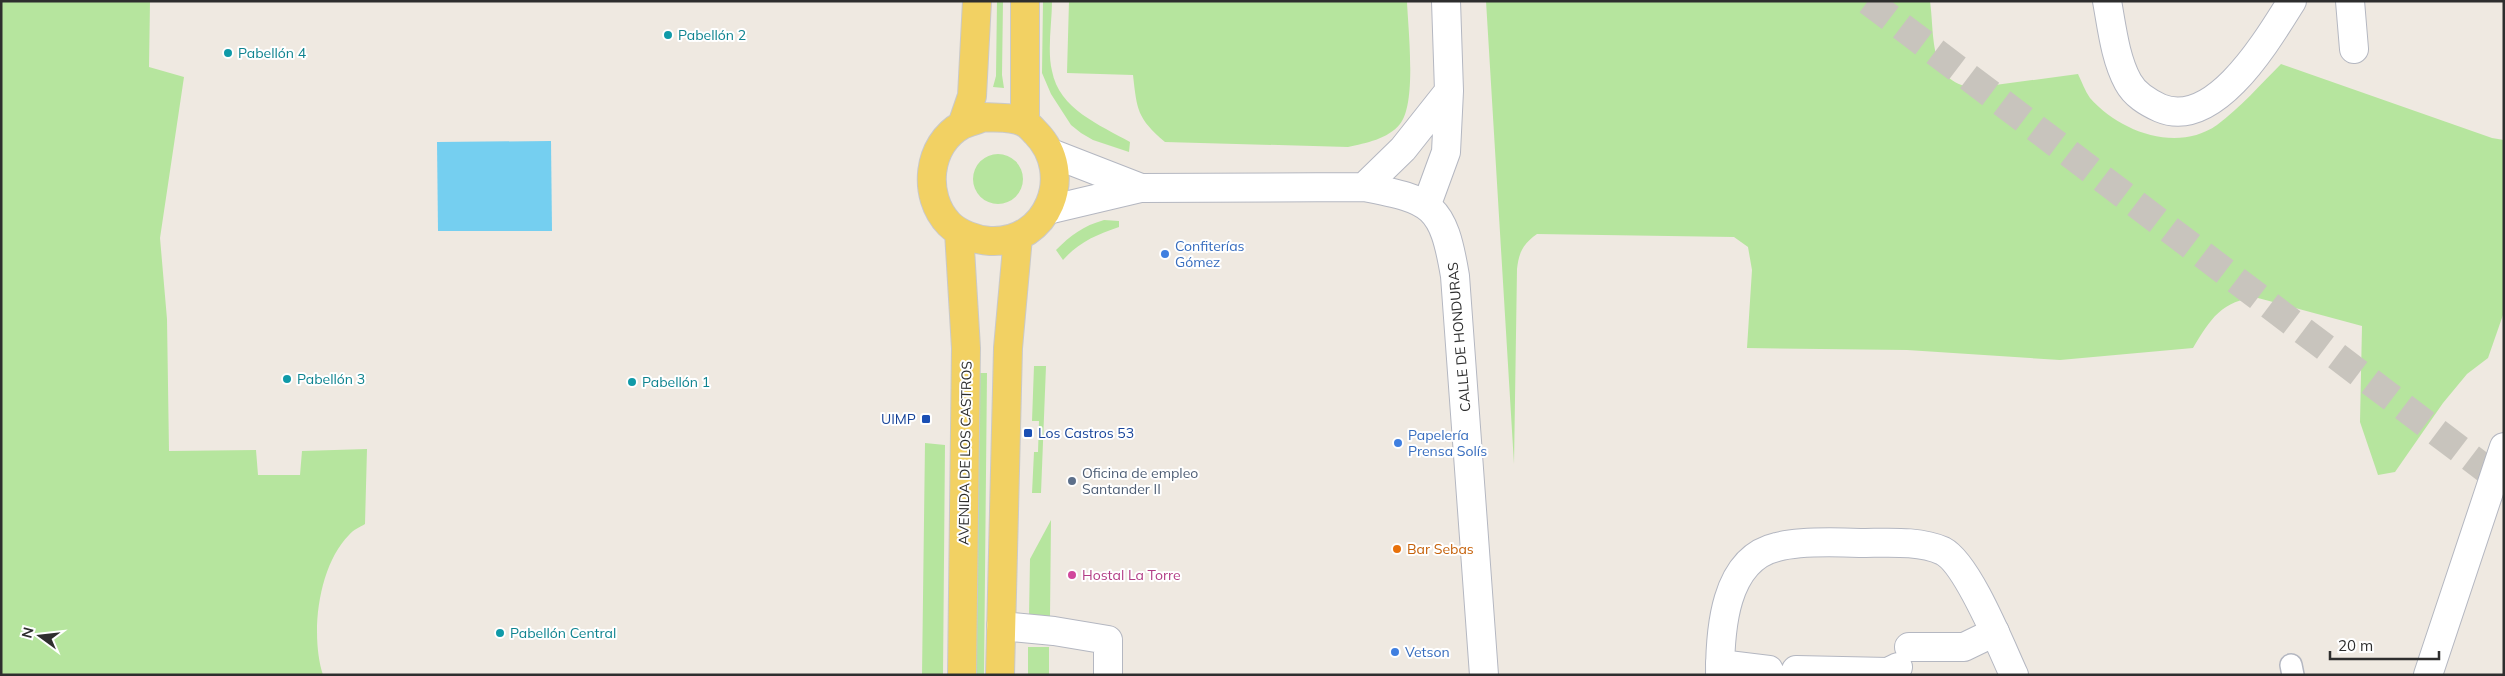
<svg xmlns="http://www.w3.org/2000/svg" width="2505" height="676" viewBox="0 0 2505 676" font-family="Mulish,sans-serif">
  <rect width="100%" height="100%" fill="#efe9e1"/>
  <path fill="#b6e59e" d="M1,1h149l-1,66 35,10 -24,161 7,81 2,132 87,-1 2,25h42l2,-24 65,-2 -2,75c-5,3 -12,6 -16,11 -31,31 -39,100 -26,140h-322z
    M997,1h6l-1,74 2,13 -11,-1 3,-11z
    M1043,1h9c0,22 -5,49 0,70 7,38 48,54 78,71l-1,10 -36,-12 -12,-7 -10,-8 -20,-31 -9,-21z
    M1069,1h338c1,28 10,102 -7,123 -12,15 -34,19 -52,23l-183,-5c-28,-24 -28,-32 -32,-67l-66,-2z
    M1486,1h444c5,37 -2,80 43,87l105,-14c4,8 7,17 12,24 30,34 87,55 127,27 23,-17 44,-41 64,-61l211,74 12,2v172l-16,46 -21,16 -24,29 -48,69 -17,3 -18,-53 2,-96 -104,-28c-36,1 -48,22 -65,50l-133,12 -153,-10 -160,-2 5,-78 -4,-23 -14,-10 -197,-3c-14,10 -18,18 -20,35l-3,195z
    M973 179a25 25 0 1 1 50 0a25 25 0 1 1-50 0Z
    M1104,220l15,1v6c-23,8 -40,15 -56,33l-7,-10c15,-15 27,-24 48,-30z
    M1034,366h12l-5,127h-9l2,-41h4l1,-31h-7z
    M976,373h11l-3,302h-11z
    M925,443l20,2 -2,230h-21z
    M1051,520l-1,96h-21l1,-57z
    M1028,647h21v28h-21z"/>
  <path fill="#75cff0" d="M551,141l1,90h-114l-1,-89z"/>
  <g fill="none" stroke-linecap="round" stroke-linejoin="round">
    <path stroke="#c8c4bd" stroke-width="28" stroke-dasharray="28 14" stroke-linecap="butt" d="M1868,1l636,482"/>
    <defs>
      <path id="service" d="M2291,665l2,10"/>
      <path id="pedestrian" d="M1909,647h55l31,-15
        M1720,664l49,6
        M1796,670l92,2 10,-5"/>
      <path id="minor" d="M2107,1c5,27 8,57 21,81 7,13 19,20 32,26 55,23 108,-69 132,-107
        M2350,1l4,48
        M1051,153l90,35
        M1364,187l39,-38 46,-58
        M1427,204l19,-52 3,-61 -3,-90
        M1048,210l93,-22 223,-1c69,13 79,18 91,89l29,399
        M1001,626l53,5 54,9v35
        M1720,675c0,-44 4,-116 57,-128 22,-6 60,-5 83,-4 26,0 59,-3 83,8 25,13 58,96 71,124
        M2428,675l76,-228"/>
      <path id="primary" d="M1025,1v121
        M984,117c12,1 30,-1 41,6 4,2 8,7 11,10 40,41 12,111 -46,108 -14,-1 -31,-7 -41,-17 -27,-28 -22,-80 13,-99 7,-3 15,-5 22,-8z
        M962,125l10,-29 5,-95
        M959,232l7,116 -4,327
        M1000,675l8,-327 10,-111"/>
    </defs>
    <use href="#service" stroke="#b4b7c1" stroke-width="24"/>
    <use href="#pedestrian" stroke="#b4b7c1" stroke-width="30"/>
    <use href="#minor" stroke="#b4b7c1" stroke-width="30"/>
    <use href="#primary" stroke="#c9c9c9" stroke-width="30"/>
    <use href="#service" stroke="#fff" stroke-width="21"/>
    <use href="#pedestrian" stroke="#fff" stroke-width="28"/>
    <use href="#minor" stroke="#fff" stroke-width="28"/>
    <use href="#primary" stroke="#f2d163" stroke-width="28"/>
  </g>
  <g fill="#0f9aa8" stroke="#fff" stroke-width="2">
    <circle cx="668" cy="35" r="5"/>
    <circle cx="228" cy="53" r="5"/>
    <circle cx="287" cy="379" r="5"/>
    <circle cx="632" cy="382" r="5"/>
    <circle cx="500" cy="633" r="5"/>
  </g>
  <g fill="#3f7fe0" stroke="#fff" stroke-width="2">
    <circle cx="1165" cy="254" r="5"/>
    <circle cx="1398" cy="443" r="5"/>
    <circle cx="1395" cy="652" r="5"/>
  </g>
  <g fill="#1a4fb4" stroke="#fff" stroke-width="2">
    <rect x="921" y="414" width="10" height="10" rx="2.5"/>
    <rect x="1023" y="428" width="10" height="10" rx="2.5"/>
  </g>
  <circle fill="#5c6f8a" stroke="#fff" stroke-width="2" cx="1072" cy="481" r="5"/>
  <circle fill="#e8710a" stroke="#fff" stroke-width="2" cx="1397" cy="549" r="5"/>
  <circle fill="#d1479c" stroke="#fff" stroke-width="2" cx="1072" cy="575" r="5"/>
  <g text-anchor="middle" dominant-baseline="central" stroke-width="4" stroke-linejoin="round" paint-order="stroke">
    <g font-size="14" fill="#0d838f" stroke="#fff" text-anchor="start">
      <text x="678" y="35">Pabellón 2</text>
      <text x="238" y="53">Pabellón 4</text>
      <text x="297" y="379">Pabellón 3</text>
      <text x="642" y="382">Pabellón 1</text>
      <text x="510" y="633">Pabellón Central</text>
    </g>
    <g font-size="14" fill="#366cbe" stroke="#fff" text-anchor="start">
      <text x="1175" y="246">Confiterías<tspan x="1175" dy="16">Gómez</tspan></text>
      <text x="1408" y="435">Papelería<tspan x="1408" dy="16">Prensa Solís</tspan></text>
      <text x="1405" y="652">Vetson</text>
    </g>
    <g font-size="14" fill="#2e2e2e" stroke="#fff">
      <text transform="translate(1459 337) rotate(-95)">CALLE DE HONDURAS</text>
      <text transform="translate(965 453) rotate(-89)">AVENIDA DE LOS CASTROS</text>
    </g>
    <g font-size="14" fill="#164399" stroke="#fff" text-anchor="end">
      <text x="916" y="419">UIMP</text>
      <text x="1038" y="433" text-anchor="start">Los Castros 53</text>
    </g>
    <g font-size="14" fill="#4e5e75" stroke="#fff" text-anchor="start">
      <text x="1082" y="473">Oficina de empleo<tspan x="1082" dy="16">Santander II</tspan></text>
    </g>
    <g font-size="14" fill="#c56008" stroke="#fff" text-anchor="start">
      <text x="1407" y="549">Bar Sebas</text>
    </g>
    <g font-size="14" fill="#b23c85" stroke="#fff" text-anchor="start">
      <text x="1082" y="575">Hostal La Torre</text>
    </g>
  </g>
  <rect width="2505" height="676" fill="none" stroke="#2e2e2e" stroke-width="5"/>
  <g transform="translate(40 636) rotate(285)" stroke="#ffffff" stroke-width="4" paint-order="stroke">
  <path d="M0-4L9 19L0 12L-9 19Z" fill="#2e2e2e"/>
  <text y="-8" font-size="14" font-weight="bold" text-anchor="middle" fill="#2e2e2e">N</text>
  </g>
  <path d="M2330 651v8h109v-8" fill="none" stroke="#2e2e2e" stroke-width="2.5"/>
  <text x="2338" y="651" font-size="15" fill="#2e2e2e" stroke="#ffffff" stroke-width="4" paint-order="stroke">20 m</text>
</svg>
